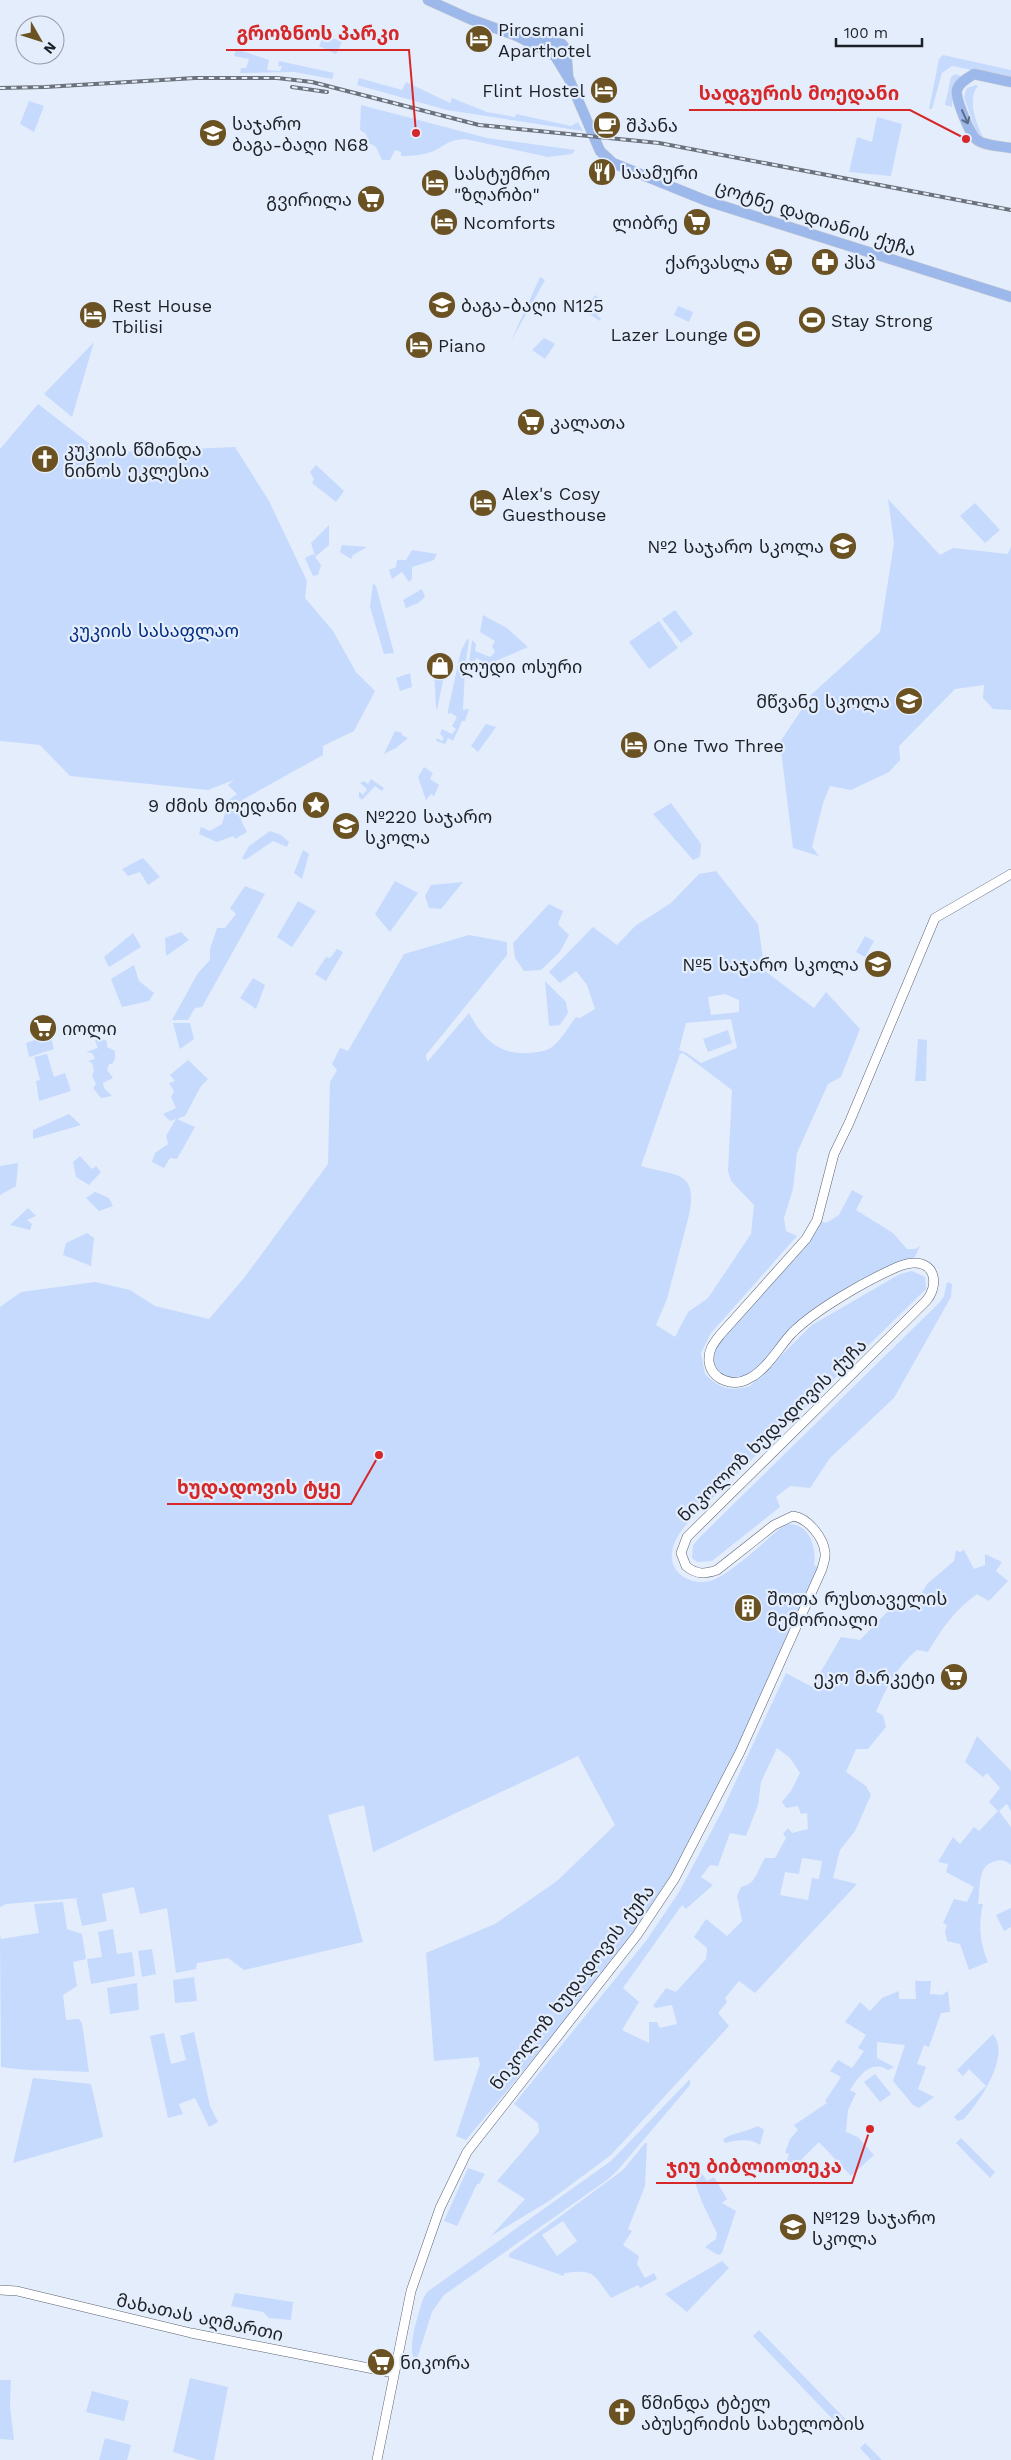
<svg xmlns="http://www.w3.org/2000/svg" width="1011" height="2460" viewBox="0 0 1011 2460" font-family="'Work Sans','Noto Sans Georgian',sans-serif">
  <rect width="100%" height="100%" fill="#e4edfc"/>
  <path fill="#c6dafd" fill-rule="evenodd" d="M324,34l18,8 -6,12 -17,-8z
    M236,49l33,11 -2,10 13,1 2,-5h-4l1,-5 55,12 -2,6 -38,-7 -54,1 1,-5h5l3,-9 -15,-3z
    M943,55l68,15v8l-59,-12 -10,7 -10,36h-3l10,-50z
    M955,74l6,2 -8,10 -1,21 -7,-2 6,-28z
    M359,78l43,12 4,-8 44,21 2,-5 35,14 28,5 1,-3 55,12 7,-4 5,9 -136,-21 -90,-25z
    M976,85l2,1c-12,14 -1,40 7,55l-8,-7 -13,-37 3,-9z
    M29,101l15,5 -10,26 -14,-8z
    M361,105l126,33 88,12 -3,4 -24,3 -83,-18c-16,1 -18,5 -31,12 -10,4 -22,5 -33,5v-4l-6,-2 -5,10h-8l-6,-13 -7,-4 -3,-9 -6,-4z
    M877,117l25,7 -11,52 -42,-4 8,-35 15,5z
    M207,126l12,7 -3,11 -15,-8z
    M540,277l5,3 -34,61z
    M595,295l4,3 -5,10 4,3 -1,4 4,4 -1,2 -26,-17 3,-5 10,7z
    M678,306l15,6 -4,10 -15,-7z
    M544,338l11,6 -10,15 -13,-9z
    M94,342l-22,75 -28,-23z
    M38,404l61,47 20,1 116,-5 34,54 38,80 -2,17 28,33 23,41 19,19 -21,40 -31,15v9l-81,45 5,11 -6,9 6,12 -12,7 -2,-3 -16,6 -18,-8 2,-7 9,4 12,-7 7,-24 8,-6 -9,-9 6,-5 -26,10 -138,-14 -30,-31 -40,-4v-292z
    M316,465l28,26 -8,11 -24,-19 2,-4 -4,-7z
    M888,499l52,56 13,-7 55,6 3,-8v164l-18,-1 -10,-11 1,-13 -29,4 -56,57 1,14 -11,12 -38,18 -21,-4 -7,17 -11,44 7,9 -26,-8 -13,-106 32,-48 68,-62 14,-89z
    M975,503l25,27 -15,13 -25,-27z
    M329,525v20l-14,12 6,8 -3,10 -5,1 -8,-18 8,-4 2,2 -4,-13z
    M342,545l25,2 -14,8 -2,4 -11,-7z
    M412,550l25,4 -3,6 -22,7v12l-3,3 -7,-10 -10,7 -3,-9 7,-3 1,-7h9z
    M373,583l3,3 18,67 -10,1 -14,-47z
    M422,589l3,8 -7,6 -12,5 -3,-8z
    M675,610l18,24 -12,9 -19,-24z
    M483,615l24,13 21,19 -39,17 -13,-6 -6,20h-3l5,-38 4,4 -1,7 15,6 5,-5 -3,-6 3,-5 -15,-9z
    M659,621l19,27 -29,21 -20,-27z
    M467,639l2,1 -4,29 -2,41 6,-1 -4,12h-3l-9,20 -5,-3 -3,6 -9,-3 1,-3 5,3 2,-3 -4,-4 2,-5 10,5 4,-5 -4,-3 5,-9 -6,-4 -3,1v-4l13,-59z
    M434,669l11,2 -8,39 -1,-2z
    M410,673l2,14 -12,4 -4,-13z
    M486,724l10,3 -18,25 -7,-6z
    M395,731l7,2v2l6,3 -12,10 -12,6z
    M424,767l9,6 -3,6 9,6 -5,11 -3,-2 -5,6 -8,-23z
    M371,779l13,9 -2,3 -7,-5 -13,14 -3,-3v-6l4,4 4,-6 -7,-6 4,-2 4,3z
    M671,803l30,41 -1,13 -7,3 -40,-46z
    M270,831l11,4 8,7 -2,5 -14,-6 -28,19 -3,-2 7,-12z
    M303,850l6,4 -7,25 -8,-6z
    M143,858l17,19 -12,8 -8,-13 -12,4 -6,-7z
    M716,871l42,53 7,47 49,37 12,-16 34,37 -19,48 -13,7 -31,69 -4,36 -9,29 2,13 11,5 -86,97 -10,20 4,21c14,14 25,18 45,12l62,-61 88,-51 12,-3 13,6 1,12 -236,231c-8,10 -17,20 -18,33 -3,22 23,34 41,27 20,-8 53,-40 71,-55 24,-5 33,21 30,40l8,4 -63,148 -115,209 -178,214 -10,-4 24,-72 -2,-7 -44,4 -8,-108 69,-29 62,-43 58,-56 -37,-69 -205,96 -9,-47 -36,10 35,127 -119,28 -16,-12 -31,5 -1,6 -20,4 -9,-65 -27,6 -6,-27 -32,7 5,27 -25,5 -6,-27 3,-1 -73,6 -6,3v-600l21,-15 74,-10 35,8 25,16 54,13 35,-41 84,-114 2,-82 7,-12 -5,-6 8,-16 8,3 56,-97 65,-19 38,7v13l-81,100 1,7 42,-49c14,26 29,42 60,40 8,-1 16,-1 23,-6 9,-7 17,-21 24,-30l4,1 15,-9 -8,-24 -11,-14 -16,12 -11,-11 44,-45 24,18 18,-19 36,-23 28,-29zM725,994l14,6v12l-28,3 -3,-18zM731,1019l6,29 -36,15 -14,-10 -8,-3 7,-27zM683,1053l49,37 -4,81 3,10 23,24 -3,29 -43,64 -20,14 -13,25 -19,-12 11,-26 22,-84c10,-46 -16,-39 -48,-49l39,-112z
    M395,881l23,12 -28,39 -15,-18z
    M463,882l-22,27 -12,-1 -4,-12 6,-11z
    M245,886l20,8 -63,113 -7,1 -7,12h-16l26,-47 12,-13v-11l7,-21h8l11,-14 -6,-6z
    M298,901l18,10 -24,36 -15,-10z
    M549,904l14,7 -5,13 11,11 -9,17 -19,18 -17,1 -9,-13 -2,-15z
    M181,932l8,8 -23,16 -1,-18z
    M133,933l8,14 -32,20 -5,-10z
    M865,936l9,5 -9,16 -9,-5z
    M337,949l6,3 -17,29 -11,-7 11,-17 4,1z
    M134,965l5,16 15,12 -5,8 -27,6 -11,-28z
    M253,978l12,7 -9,24 -16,-11z
    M545,981l21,21 2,11 -8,12 -11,1z
    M173,1023h17l4,16 -14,10z
    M728,1030l4,13 -24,9 -5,-13z
    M50,1035l4,14 -25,8 -3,-14z
    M100,1038l7,3v6l8,4v8l-3,5h-3l-2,6 6,8 -10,5 1,5 8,8 -11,2 -8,-10 3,-4 -4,-8 2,-6 -2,-7 -4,-2 7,-2 -3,-6 -6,-1 12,-4 -3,-8z
    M918,1039l9,1 -1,41h-11z
    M47,1054l7,23 11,-4 6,18 -32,10 -3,-20 4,-1 -6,-23z
    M188,1060l20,19 -7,7 -16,30 -8,3 18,8 -18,32 -7,-1 -6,10 -12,-6 3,-9 13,-9 -2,-8 10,-17 -6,2 -7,-7 13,-6 -5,-11 3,-6 -5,-8 6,-2 -5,-6z
    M69,1114l12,11 -48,14v-9z
    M80,1156l12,13 4,-3 5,6 -12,13 -13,-8 -3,-15z
    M18,1163l-2,23 -16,9v-29z
    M852,1190l11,6 -7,14 37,23 14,16h8l5,-3 -7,15 -89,46 -74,71 -30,1 -11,-18 11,-26 97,-115 9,3 13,-8z
    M95,1192l14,6 4,8 -14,5 -13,-13z
    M28,1208l8,8 -9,4 5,4 -2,6 -20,-5z
    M87,1233l7,5 -3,28 -28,-11 3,-12z
    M947,1282l5,2 -1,13 -57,101 -64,60 -20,30 -20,-2 -14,11 4,10 -68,54 -15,1 -5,-4 1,-13 6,-7 240,-235 5,-7z
    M956,1550l4,2 4,-2 10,19 11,-4v-11l17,8 -6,9 12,10 -19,20 -12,-7c-22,16 -36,35 -49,58l-11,-2c-20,16 -32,40 -41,62l7,3 3,12 -18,22h-12l-10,23 20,14 5,9 -16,36 -15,19 -7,28 24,6 -102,109 -16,-12 -14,17 2,4 -9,11 11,13 -118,129 -62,46 -58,35 34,-37 -28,-18 42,-49 -1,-9 -24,-19 132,-163 33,-49 42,-79 65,-140 26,14 29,-50 19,3 33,-34 24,-5 10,-17 27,-23zM777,1748l13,10 10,15 -9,18 -9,11 4,6 12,-2 3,8 6,-1 1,16 -16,4 -4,-5 -5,6 3,4 -11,20h-10c-8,12 -8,26 -24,29l-4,9 5,25 -15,15 -21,-17 -12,18 13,11 -1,11 -30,33 -10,-4 -13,18 3,2 16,-3 5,19 -17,4 -3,-6h-8v21l-27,-13 17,-28 -16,-14 59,-83 4,4 27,-24 -12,-8 9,-12 8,1 12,-33 16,3 12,-31 3,-23zM802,1858l20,3 -3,18 -7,-1 -4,22 -28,-5 5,-23 14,2z
    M977,1736l34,35v40l-4,-7 -8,7 12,16v38c-4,-4 -10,-6 -15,-4 -20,4 -15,27 -18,43h5c-5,21 -3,39 5,58l-19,8 -9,-26 -13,-3 -2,-10 2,-6 -4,-2 11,-24 13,3 7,-15 -28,-15 2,-8 -10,-2 15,-25 7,7 14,-17 5,4 19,-20 -9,-9 11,-14 -13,-15 -4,4 -18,-15z
    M63,1902l4,27 15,5 4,25 -13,3 4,24 -14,9 3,25 13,-1 3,4 7,49c-30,-2 -58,0 -88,-5l-1,-132 1,4 38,-6 -5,-29z
    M1011,1908v19l-7,4 -8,-16z
    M113,1929l4,25 15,-2 3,24 -44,8 -4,-25 15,-2 -4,-25z
    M152,1949l4,25 -14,3 -4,-26z
    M194,1977l3,24 -22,2 -2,-23z
    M915,1981h16l-1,13 12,1 6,-4 2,21 -9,1 -12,34 -5,-2 -7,19 9,3 -8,22 16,8 -15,11 -6,-3 -20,-24 12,-36 -28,-3v16l17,9 -6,3c-17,-11 -29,6 -38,20l6,3 -8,17 -2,22 12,5 16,18 -23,21 -32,-34 -27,27 -10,4 7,-19 -4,-1 5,-14 8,-9 -4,-5 33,-22 -2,-2 16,-24 -11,-6 8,-11 14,8 12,-17 -6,-3 8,-13 -21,-13 15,-20 10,9 12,-13 17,-7v8h17z
    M137,1983l2,27 -29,4 -3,-26z
    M194,2032l16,74 8,16 -9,5 -14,-29 -16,6 4,10 -15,4 -18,-82 14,-3 7,31 15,-4 -6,-24z
    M993,2034c18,21 -12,66 -29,85l-6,2 -4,-4 32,-31 -17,-17 -6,7 -6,-6z
    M875,2074l16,20 -11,8 -16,-20z
    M33,2078l58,6 12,53 -90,26z
    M690,2079v6l-73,86 -10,9 -163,115 -12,17 -16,50c-11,-11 3,-49 7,-63l4,-7 184,-131z
    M758,2126l6,4 -4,15c-9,-7 -24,-5 -35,-2l-2,-4c12,-7 23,-7 35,-13z
    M961,2138l34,34 -5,6 -34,-35z
    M645,2143h2l-2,43 -17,43 4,2 -9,14 16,11 -2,8 8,14 9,-5 3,6 -17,9 -2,-3 -27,13c-18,-24 -15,-29 -47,-25v3l-55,-19v-3l114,-84zM563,2221l14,20 -20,15 -15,-21z
    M698,2167l9,14 7,-4 13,22 -5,4 14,8 -14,42 -4,2 -13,-8 11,-8 1,-6c-7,-16 -30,-54 -19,-66z
    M468,2168l17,6 -6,10h-2l-20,42 -13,-5z
    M722,2261l7,7 -42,44 -22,-18z
    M235,2293l58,9 -2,18 -22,-2 -6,-6 -32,-6z
    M759,2330l94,97 -7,6 -93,-97z
    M190,2378l38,9 -14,73h-15l-26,-8z
    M0,2380h11l-1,26 4,34 -14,-1z
    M92,2391l37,10 -5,20 -38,-9z
    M105,2438l26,7 -4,15h-28z
    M865,2443l17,17h-11l-11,-12z"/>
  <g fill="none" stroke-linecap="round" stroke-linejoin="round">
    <defs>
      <path id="secondary" d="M0,2290l17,1 174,42 203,40
        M377,2460l34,-169 29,-83 27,-56 170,-217 38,-57 65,-126 82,-183c1,-5 4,-11 3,-16 -1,-15 -17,-35 -32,-37l-19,9 -57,45c-12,4 -20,5 -31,-4l-5,-13 6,-16 239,-236c13,-15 10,-39 -13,-38 -5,0 -14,3 -18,5 -31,14 -80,42 -103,65 -14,15 -26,38 -44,46 -15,8 -36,1 -39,-17 -1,-12 4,-18 11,-27l86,-96 11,-19 17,-66 15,-31 86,-205 76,-44"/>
      <path id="primary" d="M428,0l42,19 47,17 45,8 4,5 2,26
        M517,36l38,20 14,23 31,72 13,12 94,38 304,96
        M1011,82l-37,-8c-6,4 -15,8 -17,16 -2,8 13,45 20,50 8,6 24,6 34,8"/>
    </defs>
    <use href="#secondary" stroke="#5c6470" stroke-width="10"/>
    <use href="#primary" stroke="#cdcecf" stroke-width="11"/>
    <use href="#secondary" stroke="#fff" stroke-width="9"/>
    <use href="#primary" stroke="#9db8eb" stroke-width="10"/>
    <defs>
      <path id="rail" d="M292,87l35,5
        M0,88l45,-1 150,-9h82l35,4 167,43 180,18 352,67"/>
    </defs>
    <use href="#rail" stroke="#6c727b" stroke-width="4"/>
    <use href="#rail" stroke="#e4edfc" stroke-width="2" stroke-dasharray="5.5" stroke-linecap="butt"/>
  </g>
  <defs><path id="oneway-shaft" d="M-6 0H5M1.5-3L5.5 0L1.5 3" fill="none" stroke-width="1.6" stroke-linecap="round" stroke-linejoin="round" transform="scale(1.25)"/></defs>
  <use stroke="#5d6c88" href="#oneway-shaft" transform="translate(965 117) rotate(66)"/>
  <defs>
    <symbol id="hotel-disc" viewBox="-11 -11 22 22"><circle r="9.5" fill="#6b5223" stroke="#e4edfc"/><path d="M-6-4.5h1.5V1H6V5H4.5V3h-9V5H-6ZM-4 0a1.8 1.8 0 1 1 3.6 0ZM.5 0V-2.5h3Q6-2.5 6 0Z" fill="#fff"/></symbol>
    <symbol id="cafe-disc" viewBox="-11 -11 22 22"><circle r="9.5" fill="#6b5223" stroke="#e4edfc"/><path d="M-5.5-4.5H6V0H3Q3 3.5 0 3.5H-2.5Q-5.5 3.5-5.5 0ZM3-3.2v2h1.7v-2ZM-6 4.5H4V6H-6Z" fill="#fff"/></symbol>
    <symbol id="school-disc" viewBox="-11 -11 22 22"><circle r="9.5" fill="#6b5223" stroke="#e4edfc"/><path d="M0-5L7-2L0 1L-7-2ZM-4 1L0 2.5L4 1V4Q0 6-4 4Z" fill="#fff"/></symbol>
    <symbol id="restaurant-disc" viewBox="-11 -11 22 22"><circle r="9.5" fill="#6b5223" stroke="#e4edfc"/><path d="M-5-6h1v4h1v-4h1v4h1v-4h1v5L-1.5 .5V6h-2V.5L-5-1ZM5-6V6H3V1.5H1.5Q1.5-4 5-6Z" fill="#fff"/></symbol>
    <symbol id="supermarket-disc" viewBox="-11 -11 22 22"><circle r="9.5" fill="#6b5223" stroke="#e4edfc"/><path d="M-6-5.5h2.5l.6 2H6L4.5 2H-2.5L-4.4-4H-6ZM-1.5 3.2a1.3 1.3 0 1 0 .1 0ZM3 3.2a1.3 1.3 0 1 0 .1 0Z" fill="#fff"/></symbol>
    <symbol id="pharmacy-disc" viewBox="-11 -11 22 22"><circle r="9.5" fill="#6b5223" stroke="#e4edfc"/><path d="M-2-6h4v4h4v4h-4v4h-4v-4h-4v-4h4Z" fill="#fff"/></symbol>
    <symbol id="stadium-disc" viewBox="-11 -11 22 22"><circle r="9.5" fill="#6b5223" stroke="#e4edfc"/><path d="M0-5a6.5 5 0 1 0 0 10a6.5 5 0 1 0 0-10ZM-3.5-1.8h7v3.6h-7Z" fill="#fff"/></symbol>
    <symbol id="church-disc" viewBox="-11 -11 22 22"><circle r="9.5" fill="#6b5223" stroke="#e4edfc"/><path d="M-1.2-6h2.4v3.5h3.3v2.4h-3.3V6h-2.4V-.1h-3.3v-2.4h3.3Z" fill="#fff"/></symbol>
    <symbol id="shop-disc" viewBox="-11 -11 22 22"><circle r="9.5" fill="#6b5223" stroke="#e4edfc"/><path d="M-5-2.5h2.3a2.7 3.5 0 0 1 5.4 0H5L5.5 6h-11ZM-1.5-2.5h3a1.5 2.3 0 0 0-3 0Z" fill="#fff"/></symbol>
    <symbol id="sight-disc" viewBox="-11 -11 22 22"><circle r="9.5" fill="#6b5223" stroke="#e4edfc"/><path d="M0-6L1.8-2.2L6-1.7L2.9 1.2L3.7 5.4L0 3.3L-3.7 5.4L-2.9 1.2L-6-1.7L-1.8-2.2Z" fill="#fff"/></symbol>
    <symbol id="building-disc" viewBox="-11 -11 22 22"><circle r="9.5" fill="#6b5223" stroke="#e4edfc"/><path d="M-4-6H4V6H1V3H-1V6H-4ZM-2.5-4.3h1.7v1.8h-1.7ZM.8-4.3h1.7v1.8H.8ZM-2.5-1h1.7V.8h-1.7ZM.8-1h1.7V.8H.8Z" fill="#fff"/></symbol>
  </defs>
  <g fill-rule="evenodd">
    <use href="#hotel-disc" x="463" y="23" width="32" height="32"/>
    <use href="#hotel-disc" x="588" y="74" width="32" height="32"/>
    <use href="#cafe-disc" x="591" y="109" width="32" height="32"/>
    <use href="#school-disc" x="197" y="117" width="32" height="32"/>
    <use href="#restaurant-disc" x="586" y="156" width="32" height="32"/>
    <use href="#hotel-disc" x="419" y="167" width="32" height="32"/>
    <use href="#supermarket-disc" x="355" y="183" width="32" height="32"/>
    <use href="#hotel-disc" x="428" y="206" width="32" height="32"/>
    <use href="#supermarket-disc" x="681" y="206" width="32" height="32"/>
    <use href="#supermarket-disc" x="763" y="246" width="32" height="32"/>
    <use href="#pharmacy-disc" x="809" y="246" width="32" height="32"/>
    <use href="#school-disc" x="426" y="289" width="32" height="32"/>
    <use href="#hotel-disc" x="77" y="299" width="32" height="32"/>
    <use href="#stadium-disc" x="796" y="304" width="32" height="32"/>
    <use href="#stadium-disc" x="731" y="318" width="32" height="32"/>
    <use href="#hotel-disc" x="403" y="329" width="32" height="32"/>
    <use href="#supermarket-disc" x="515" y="406" width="32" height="32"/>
    <use href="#church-disc" x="29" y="443" width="32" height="32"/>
    <use href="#hotel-disc" x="467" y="487" width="32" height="32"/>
    <use href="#school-disc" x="827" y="530" width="32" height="32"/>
    <use href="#shop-disc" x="424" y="650" width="32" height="32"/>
    <use href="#school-disc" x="893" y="685" width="32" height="32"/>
    <use href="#hotel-disc" x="618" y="729" width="32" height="32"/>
    <use href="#sight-disc" x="300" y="789" width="32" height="32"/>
    <use href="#school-disc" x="330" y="810" width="32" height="32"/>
    <use href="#school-disc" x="862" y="948" width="32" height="32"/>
    <use href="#supermarket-disc" x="27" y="1012" width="32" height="32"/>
    <use href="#building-disc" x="732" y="1592" width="32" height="32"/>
    <use href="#supermarket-disc" x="938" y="1661" width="32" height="32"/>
    <use href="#school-disc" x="777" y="2211" width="32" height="32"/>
    <use href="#supermarket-disc" x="365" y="2346" width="32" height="32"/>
    <use href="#church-disc" x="606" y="2396" width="32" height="32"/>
  </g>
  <g text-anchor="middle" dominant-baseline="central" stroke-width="4.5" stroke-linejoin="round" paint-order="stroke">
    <g font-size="18" fill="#1d2026" stroke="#e4edfc" text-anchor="start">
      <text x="498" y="29">Pirosmani<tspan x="498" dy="21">Aparthotel</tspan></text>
      <text x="585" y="90" text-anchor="end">Flint Hostel</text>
      <text x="232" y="123">საჯარო<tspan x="232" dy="21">ბაგა-ბაღი N68</tspan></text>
      <text x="626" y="125">შპანა</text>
      <text x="621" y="172">საამური</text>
      <text x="454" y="173">სასტუმრო<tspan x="454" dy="21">"ზღარბი"</tspan></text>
      <text x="352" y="199" text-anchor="end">გვირილა</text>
      <text x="463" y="222">Ncomforts</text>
      <text x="678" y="222" text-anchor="end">ლიბრე</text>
      <text x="760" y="262" text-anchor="end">ქარვასლა</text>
      <text x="844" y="262">პსპ</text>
      <text x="112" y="305">Rest House<tspan x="112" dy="21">Tbilisi</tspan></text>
      <text x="461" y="305">ბაგა-ბაღი N125</text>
      <text x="831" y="320">Stay Strong</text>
      <text x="728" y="334" text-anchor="end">Lazer Lounge</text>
      <text x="438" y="345">Piano</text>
      <text x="550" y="422">კალათა</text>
      <text x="64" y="449">კუკიის წმინდა<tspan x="64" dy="21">ნინოს ეკლესია</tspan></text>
      <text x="502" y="493">Alex's Cosy<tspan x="502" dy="21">Guesthouse</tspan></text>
      <text x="824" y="546" text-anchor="end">№2 საჯარო სკოლა</text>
      <text x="459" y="666">ლუდი ოსური</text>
      <text x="890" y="701" text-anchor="end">მწვანე სკოლა</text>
      <text x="653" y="745">One Two Three</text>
      <text x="297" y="805" text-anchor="end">9 ძმის მოედანი</text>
      <text x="365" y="816">№220 საჯარო<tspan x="365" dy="21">სკოლა</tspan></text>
      <text x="859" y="964" text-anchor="end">№5 საჯარო სკოლა</text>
      <text x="62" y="1028">იოლი</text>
      <text x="767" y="1598">შოთა რუსთაველის<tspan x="767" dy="21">მემორიალი</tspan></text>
      <text x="935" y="1677" text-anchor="end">ეკო მარკეტი</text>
      <text x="812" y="2217">№129 საჯარო<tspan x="812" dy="21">სკოლა</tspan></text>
      <text x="400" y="2362">ნიკორა</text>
      <text x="641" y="2402">წმინდა ტბელ<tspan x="641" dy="21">აბუსერიძის სახელობის</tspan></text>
    </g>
    <g font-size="18" fill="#1d2026" stroke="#e4edfc">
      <text transform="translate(816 218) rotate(18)">ცოტნე დადიანის ქუჩა</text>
      <text transform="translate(772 1430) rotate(-44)">ნიკოლოზ ხუდადოვის ქუჩა</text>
      <text transform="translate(572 1987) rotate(-52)">ნიკოლოზ ხუდადოვის ქუჩა</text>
      <text transform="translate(200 2317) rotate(12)">მახათას აღმართი</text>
    </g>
    <g font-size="18" fill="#002c81" stroke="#e4edfc">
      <text x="154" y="630">კუკიის სასაფლაო</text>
    </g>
  </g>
  <path fill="none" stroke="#d62828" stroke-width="2" d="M416 133L409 50H226M966 139L910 110H689M379 1455L351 1504H167M870 2129L852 2183H656"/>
  <g fill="#d62828" stroke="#e4edfc" stroke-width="2">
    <circle cx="416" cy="133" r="5"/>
    <circle cx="966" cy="139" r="5"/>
    <circle cx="379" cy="1455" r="5"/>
    <circle cx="870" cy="2129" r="5"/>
  </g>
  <g font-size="19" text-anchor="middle" font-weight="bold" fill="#d62828" stroke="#e4edfc" stroke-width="4.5" stroke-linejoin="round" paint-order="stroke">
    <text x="318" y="40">გროზნოს პარკი</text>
    <text x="799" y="100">სადგურის მოედანი</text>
    <text x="259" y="1494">ხუდადოვის ტყე</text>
    <text x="754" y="2173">ჯიუ ბიბლიოთეკა</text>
  </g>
  <g transform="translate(40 40) rotate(129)"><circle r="24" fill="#e4edfc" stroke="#949ba6"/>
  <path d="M0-4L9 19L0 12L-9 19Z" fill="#6b5223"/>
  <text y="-8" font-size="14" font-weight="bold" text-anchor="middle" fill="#1d2026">N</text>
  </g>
  <path d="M836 38v8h86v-8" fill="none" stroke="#1d2026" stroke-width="2.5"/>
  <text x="844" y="38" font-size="15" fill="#1d2026" stroke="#e4edfc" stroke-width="4" paint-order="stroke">100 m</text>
</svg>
